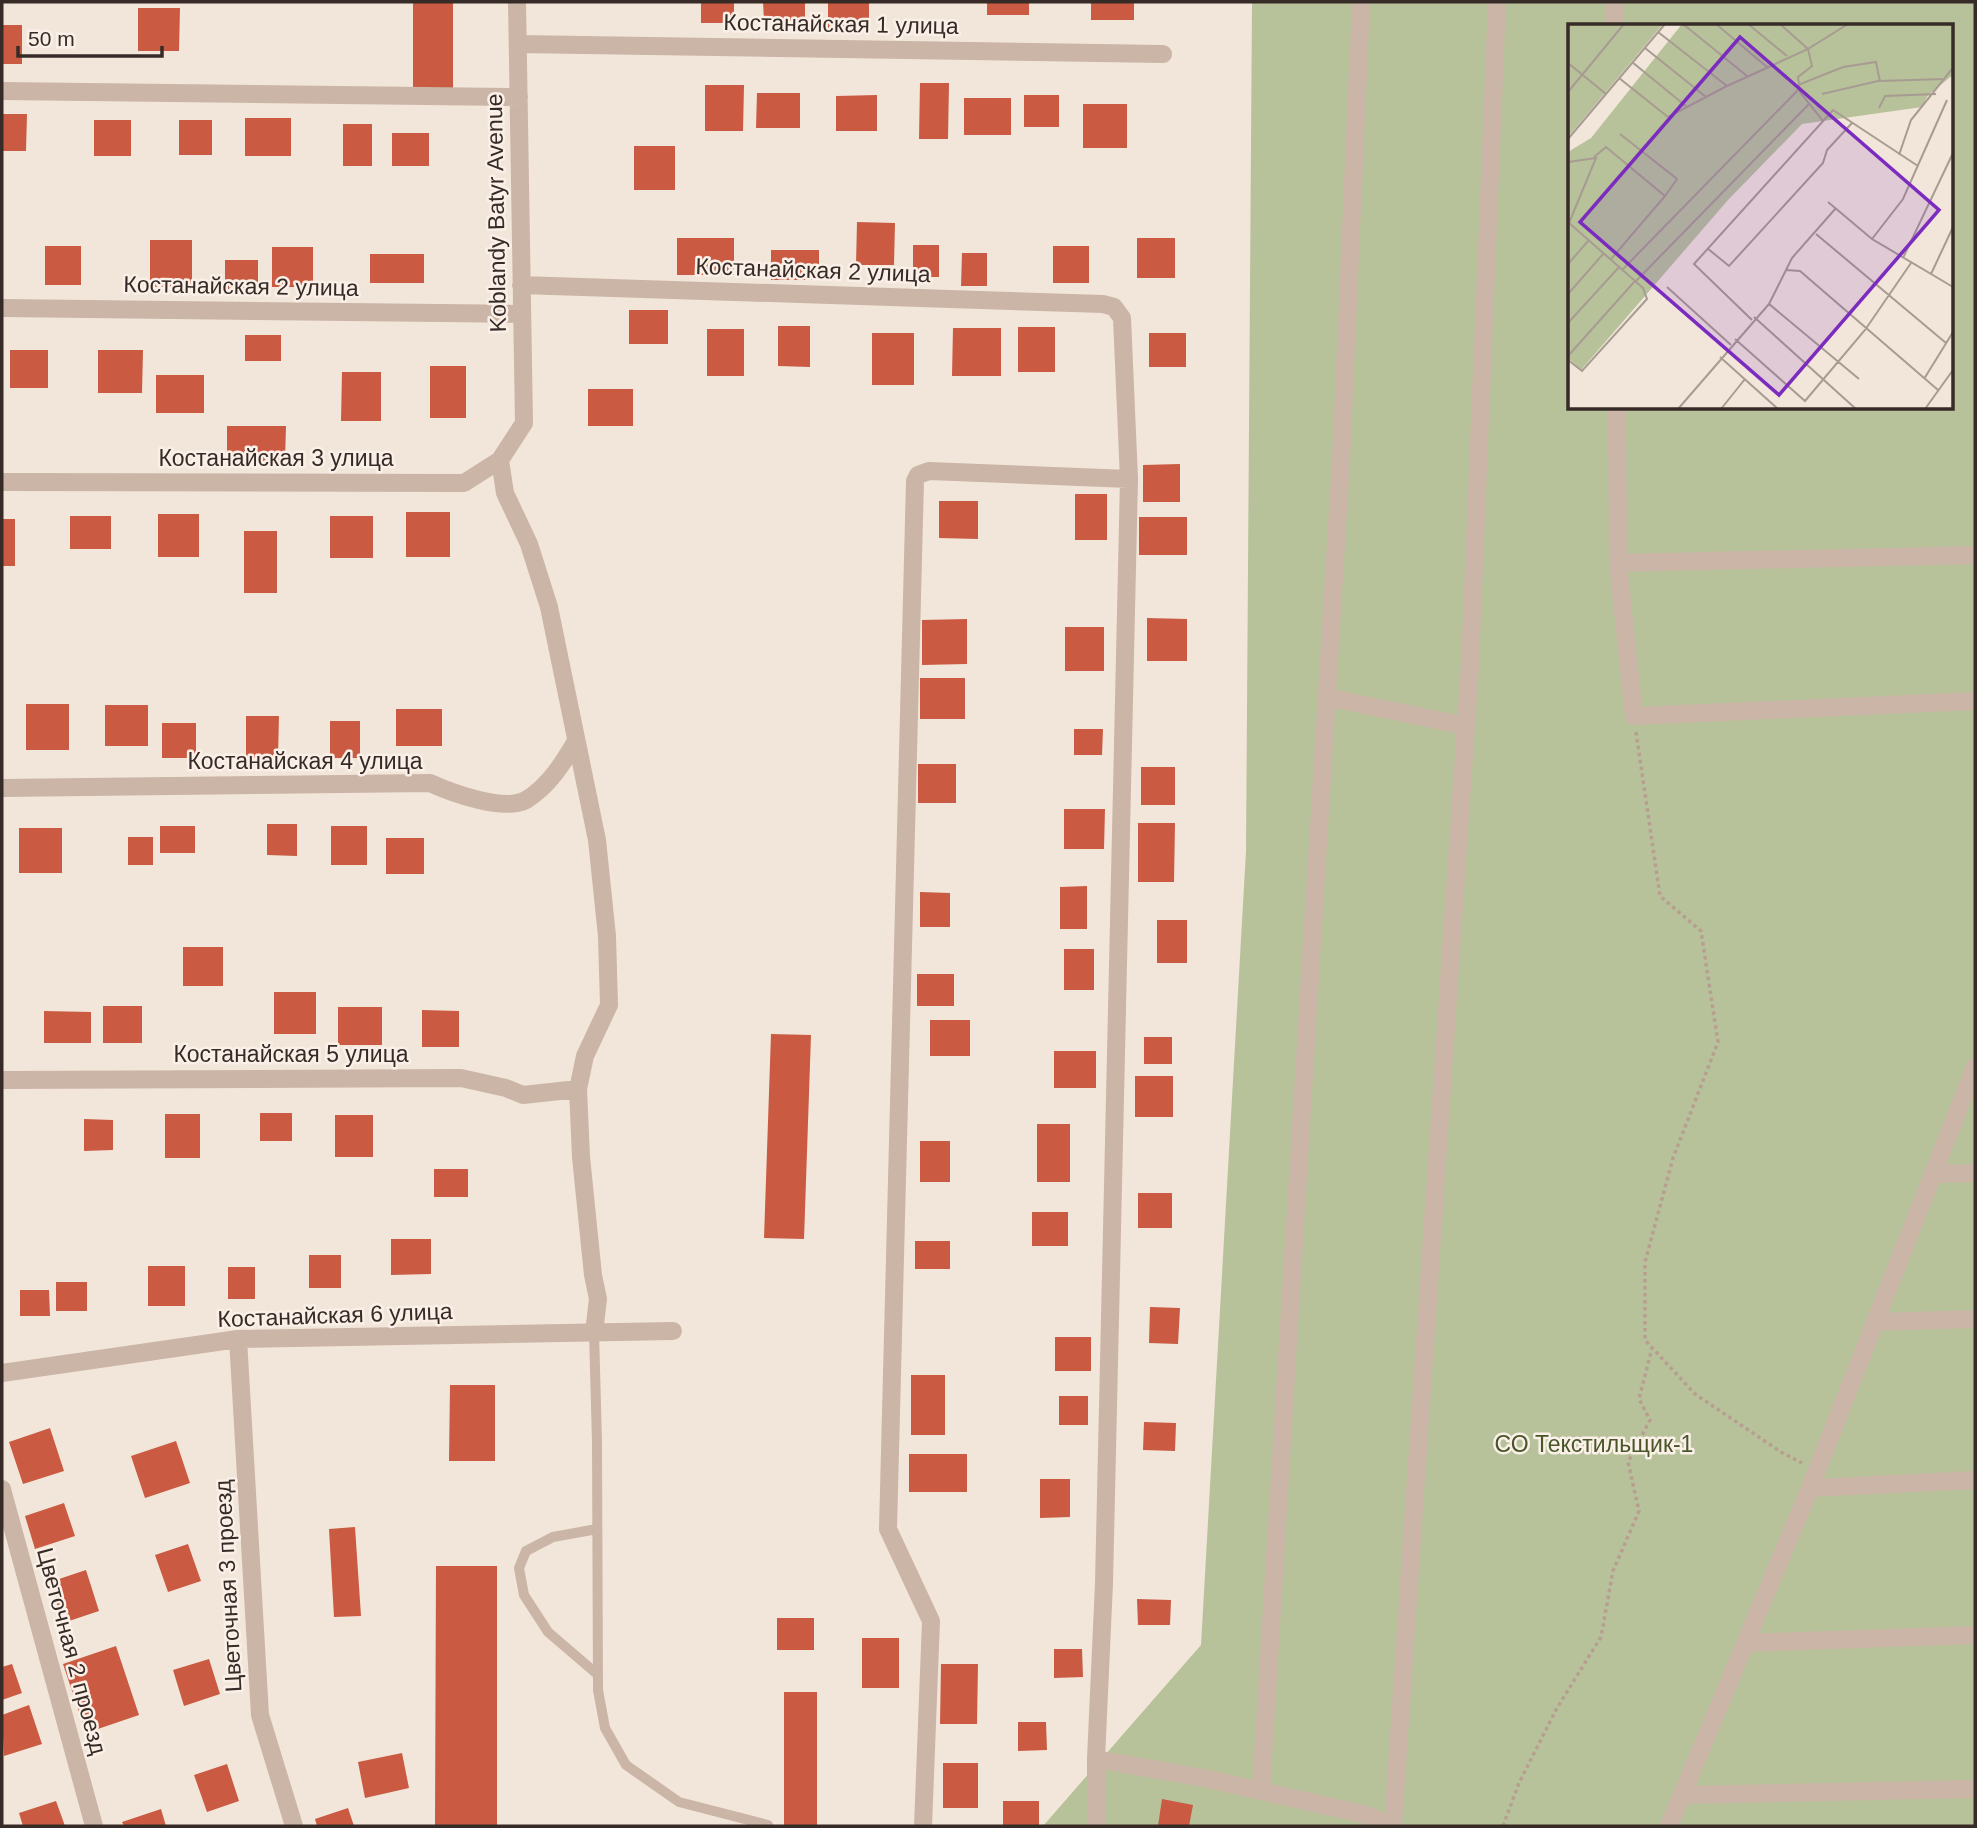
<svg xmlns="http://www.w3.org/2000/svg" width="1977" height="1828" viewBox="0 0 1977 1828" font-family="Helvetica,sans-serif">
  <rect width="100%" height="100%" fill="#f2e6da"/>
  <path fill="#b7c29a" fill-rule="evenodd" d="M1252,2h723v1824h-932l158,-181 45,-794zM1569,26h382v382h-382z"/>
  <path fill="#ca5a41" d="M413,2h40v86h-40z
    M701,2h33v21h-33z
    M763,2h42v19h-41z
    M828,2h41v29h-41z
    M987,2h42v13h-42z
    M1091,2h43v18h-43z
    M138,8h42l-1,43h-41z
    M2,25h20v39h-20z
    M920,83h29l-1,56h-29z
    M705,85h39l-1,46h-38z
    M757,93h43v35h-44z
    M877,95v36h-41v-35z
    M1024,95h35v32h-35z
    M964,98h47v37h-47z
    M1083,104h44v44h-44z
    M2,114h25l-1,37h-24z
    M245,118h46v38h-46z
    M94,120h37v36h-37z
    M179,120h33v35h-33z
    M343,124h29v42h-29z
    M392,133h37v33h-37z
    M634,146h41v44h-41z
    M857,222l38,1 -1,42h-38z
    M677,238h57v37h-57z
    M1137,238h38v40h-38z
    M150,240h42v46l-42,1z
    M913,245h26v32h-26z
    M45,246h36v39h-36z
    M1053,246h36v37h-36z
    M272,247h41v40h-41z
    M771,250h48v30h-48z
    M962,253h25v33h-26z
    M370,254h54v29h-54z
    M225,260h33v29h-33z
    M629,310h39v34h-39z
    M778,326h32v41l-32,-1z
    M1018,327h37v45h-37z
    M953,328h48v48h-49z
    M707,329h37v47h-37z
    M872,333h42v52h-42z
    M1149,333h37v34h-37z
    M245,335h36v26h-36z
    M10,350h38v38h-38z
    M98,350h45l-1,43h-44z
    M430,366h36v52h-36z
    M342,372h39v49h-40z
    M156,375h48v38h-48z
    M588,389h45v37h-45z
    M227,426h59l-1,35h-58z
    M1180,464v38h-37v-37z
    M1075,494h32v46h-32z
    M939,501h39v38l-39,-1z
    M406,512h44v45h-44z
    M158,514h41v43h-41z
    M70,516h41v33h-41z
    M330,516h43v42h-43z
    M1139,517h48v38h-48z
    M2,519h13v47h-13z
    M244,531h33v62h-33z
    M1147,618l40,1v42h-40z
    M967,619v45l-45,1v-45z
    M1065,627h39v44h-39z
    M920,678h45v41h-45z
    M26,704h43v46h-43z
    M105,705h43v41h-43z
    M396,709h46v37h-46z
    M246,716h33l-1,41 -32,1z
    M330,721h30v37h-30z
    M162,723h34v35h-34z
    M1074,729h29l-1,26h-28z
    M918,764h38v39h-38z
    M1141,767h34v38h-34z
    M1064,809h41l-1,40h-40z
    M1138,823h37l-1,59h-36z
    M267,824h30v32l-30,-1z
    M160,826h35v27h-35z
    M331,826h36v39h-36z
    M19,828h43v45h-43z
    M128,837h25v28h-25z
    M386,838h38v36h-38z
    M1087,886v43h-27v-42z
    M920,892l30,1v34h-30z
    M1157,920h30v43h-30z
    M183,947h40v39h-40z
    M1064,949h30v41h-30z
    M917,974h37v32h-37z
    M274,992h42v42h-42z
    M103,1006h39v37h-39z
    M338,1007h44v38h-44z
    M422,1010l37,1v36h-37z
    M44,1011l47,1v31h-47z
    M930,1020h40v36h-40z
    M771,1034l40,1 -7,204 -40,-1z
    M1144,1037h28v27h-28z
    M1054,1051h42v37h-42z
    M1135,1076h38v41h-38z
    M260,1113h32v28h-32z
    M165,1114h35v44h-35z
    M335,1115h38v42h-38z
    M84,1119l29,1v30l-29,1z
    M1037,1124h33v58h-33z
    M920,1141h30v41h-30z
    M434,1169h34v28h-34z
    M1138,1193h34v35h-34z
    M1032,1212h36v34h-36z
    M391,1239h40v35l-40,1z
    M915,1241h35v28h-35z
    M309,1255h32v33h-32z
    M148,1266h37v40h-37z
    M228,1267h27v32h-27z
    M56,1282h31v29h-31z
    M20,1290h29l1,26h-30z
    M1150,1307l30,1 -2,36 -29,-1z
    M1055,1337h36v34h-36z
    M911,1375h34v60h-34z
    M450,1385h45v76h-46z
    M1059,1396h29v29h-29z
    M1144,1422l32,1 -1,28 -32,-1z
    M50,1428l14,43 -41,13 -14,-42z
    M176,1441l14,42 -45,15 -14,-42z
    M909,1454h58v38h-58z
    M1040,1479h30v38l-30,1z
    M64,1503l11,33 -40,13 -10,-33z
    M355,1527l6,89 -27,1 -5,-88z
    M188,1544l13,37 -33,11 -13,-37z
    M436,1566h61v260h-62z
    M86,1570l13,41 -36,12 -13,-41z
    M1137,1599l34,1 -1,25h-32z
    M777,1618h37v32h-37z
    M862,1638h37v50h-37z
    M116,1646l23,69 -53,18 -23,-69z
    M1054,1649h28l1,28 -29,1z
    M209,1659l11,35 -36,12 -11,-36z
    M12,1664l10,29 -20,7v-33z
    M941,1664h37l-1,60h-37z
    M784,1692h33v134h-33z
    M29,1705l13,39 -38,12 -2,-41z
    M1018,1722h28l1,28 -29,1z
    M402,1753l7,35 -44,10 -7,-36z
    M943,1763h35v45h-35z
    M227,1764l12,37 -32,11 -13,-37z
    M1162,1799l31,6 -4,21h-31z
    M56,1801l9,25h-42l-4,-13z
    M1003,1801h36v25h-36z
    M348,1808l6,18h-37l-2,-7z
    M161,1809l5,17h-42l-2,-4z"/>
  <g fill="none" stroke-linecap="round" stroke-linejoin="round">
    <path stroke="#b79e90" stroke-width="3.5" stroke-dasharray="3.5 3.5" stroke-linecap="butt" d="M1636,732l24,164 41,35 17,111 -45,116 -28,104v78l50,54 86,58 21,11
      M1503,1826l16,-43 38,-75 44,-71 12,-66 26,-60 -11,-49 22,-42 -11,-21 13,-51"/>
    <path stroke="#cbb5a6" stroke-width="10" d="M594,1332l3,110 1,248 7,38 21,37 53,37 89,23
      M597,1529l-44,8 -27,14 -7,17 5,27 24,37 49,42"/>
    <path stroke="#cbb5a6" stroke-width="18" d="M1615,2v24
      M518,44l645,10
      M2,91l517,6
      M521,285l582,19 11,3 8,11 7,161 -25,1104 -8,176v67
      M2,308l520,6
      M1617,408l1,155
      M500,460l5,33 24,51 20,63 48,233 10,96 2,69 -24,51 -7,33 3,68 12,118 5,24 -4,33
      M2,482l462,1 36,-23 24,-37 -7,-421
      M1975,555l-357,8 16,153 341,-15
      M1326,697l140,29
      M2,788l428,-5c22,10 74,29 96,17 23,-14 37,-37 50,-59
      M1975,1067l-165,421 165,-8
      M2,1080l459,-2 45,10 17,7 55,-6
      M1933,1174l42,-1
      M1875,1322l100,-3
      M238,1339l22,376 34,111
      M2,1373l236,-34 435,-8
      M2,1489l92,337
      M1745,1643l230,-8
      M1096,1759l108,19 163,37 24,11
      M1261,1791l80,-1331 20,-458
      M1682,1795l293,-6
      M923,1826l8,-205 -43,-92 27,-1048 3,-6 11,-4 200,8
      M1393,1826l77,-1162 27,-662
      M1669,1826l141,-338"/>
  </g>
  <g text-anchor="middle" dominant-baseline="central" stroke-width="5" stroke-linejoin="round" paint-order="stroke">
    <g font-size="23" fill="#372b27" stroke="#faf0e7">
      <text transform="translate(841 24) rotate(1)">Костанайская 1 улица</text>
      <text transform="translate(496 213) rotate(-91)">Koblandy Batyr Avenue</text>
      <text transform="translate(813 270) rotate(2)">Костанайская 2 улица</text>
      <text transform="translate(241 286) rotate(1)">Костанайская 2 улица</text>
      <text x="276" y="458">Костанайская 3 улица</text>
      <text x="305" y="761">Костанайская 4 улица</text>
      <text x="291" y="1054">Костанайская 5 улица</text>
      <text transform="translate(335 1315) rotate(-2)">Костанайская 6 улица</text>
      <text transform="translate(228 1586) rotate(-93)">Цветочная 3 проезд</text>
      <text transform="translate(72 1651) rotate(75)">Цветочная 2 проезд</text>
    </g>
    <g font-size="23" fill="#48562a" stroke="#faf0e7">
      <text x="1594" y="1444">СО Текстильщик-1</text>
    </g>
  </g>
  <g transform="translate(1568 24)">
    <rect width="385" height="385" fill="#f2e6da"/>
    <path d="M0,0h95l-95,113zM114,0h271v51l-25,20 -6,12 -120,17 -74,76 -147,170 -13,-12v-206l23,-14z" fill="#b7c29a"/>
    <path fill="none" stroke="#a79b92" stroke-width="2" d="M115,0l64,52M148,0l51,43M180,0l39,32M77,24l61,49M64,38l55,45M0,39l38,31M51,54l49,39 59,-31 -69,-54M230,61l45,-18 33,-5 4,20M159,62l81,-37 -28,-25M0,68l56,-68M254,70l56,-13 67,-2M311,84l6,-12 51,-2M255,97l-23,-29 -2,-15 14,-11 -4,-17 40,-25M0,115l97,-115M331,131l12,-35 41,-51M26,133l12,-10 59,49 12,-17 -57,-45M0,138l28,-4 -27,65M260,178l44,37 81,48M0,198l75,66 4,11 -65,72 -14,-11M248,210l130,109M304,215l31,-40 44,-99M139,224l22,18 94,-103 4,-13 25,-27M335,234l50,-105M43,235l54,-63M0,240l21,-24M55,245l176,-180M218,246l14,1 138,119M363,250l22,-47M68,257l173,-177M99,263l64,58M0,270l36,-41M201,280l23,-46 44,-50M186,293l102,92M184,296l-58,-56 139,-154 85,56M0,299l52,-57M167,315l70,62 60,-71 46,-67M0,332l67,-75M152,333l58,52M356,355l29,-47M110,385l91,-105 90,75M153,385l24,-30M357,385l28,-39"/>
    <path fill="#7b2cbf" fill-opacity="0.15" stroke="#7b2cbf" stroke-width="3.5" d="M172,13l199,173 -160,185 -199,-173z"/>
    <rect width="385" height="385" fill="none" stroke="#372b27" stroke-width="3.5"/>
  </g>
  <rect width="1977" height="1828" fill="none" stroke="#372b27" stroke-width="7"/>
  <path d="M18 46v10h144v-10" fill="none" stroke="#372b27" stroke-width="3.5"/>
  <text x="28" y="46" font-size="21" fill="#372b27" stroke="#faf0e7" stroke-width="5" paint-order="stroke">50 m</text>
</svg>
